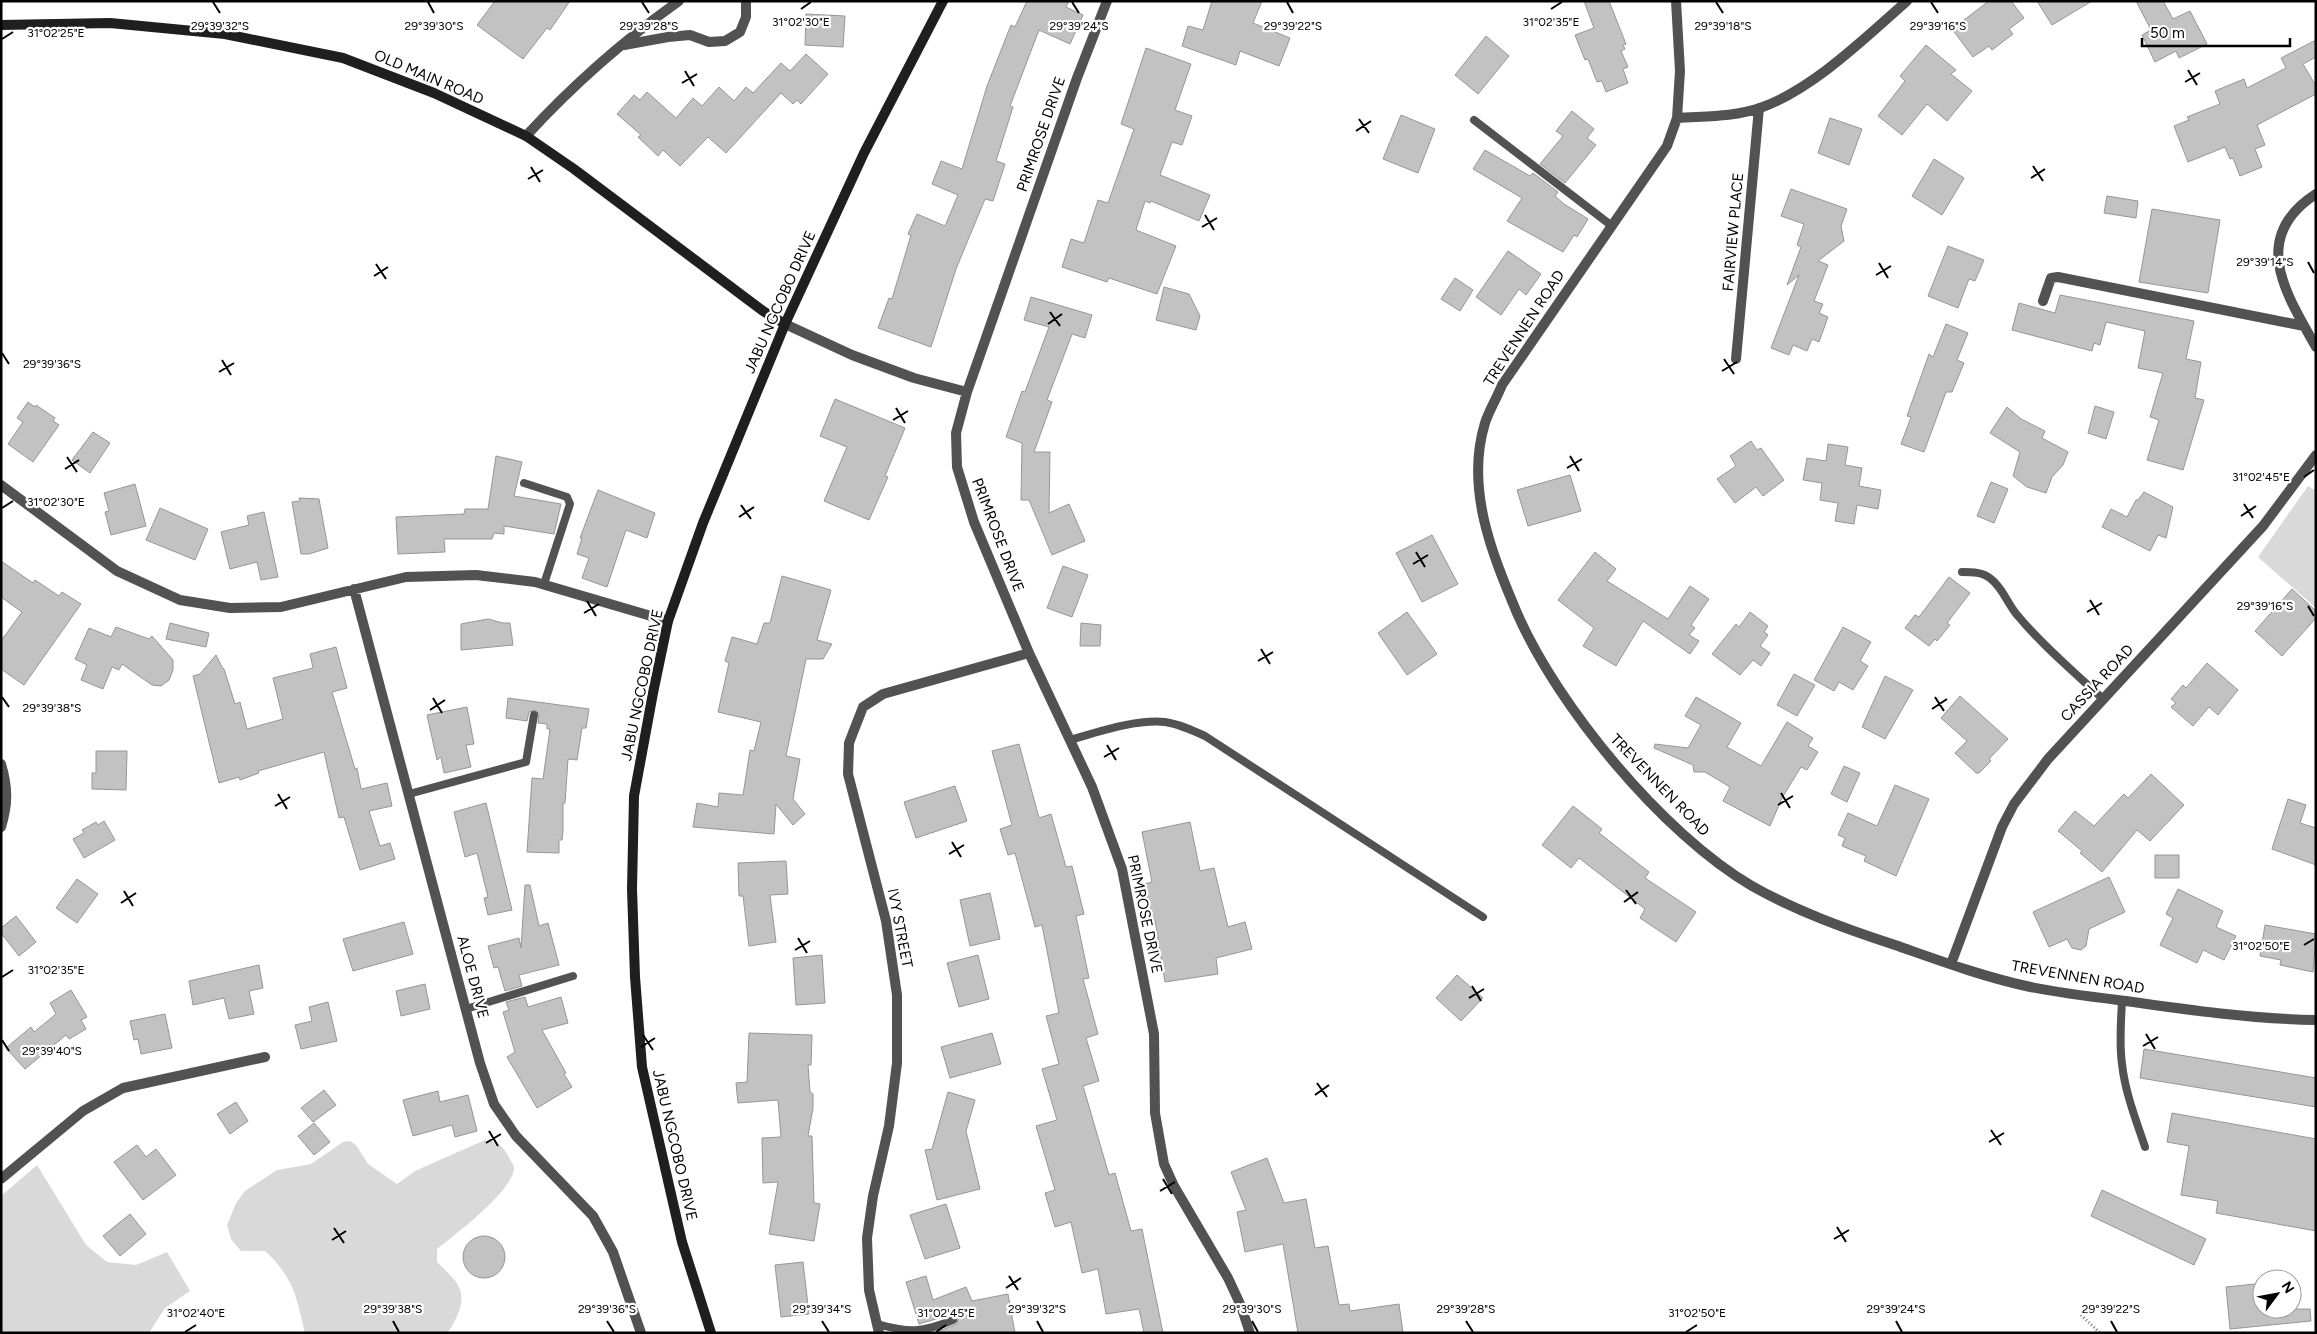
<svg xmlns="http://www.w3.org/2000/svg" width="2317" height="1334" viewBox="0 0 2317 1334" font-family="Figtree,sans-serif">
  <rect width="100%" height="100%" fill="#fff"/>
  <path fill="#d9d9d9" d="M2308,486l8,5v117l-58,-51z
    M485,1140c14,2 17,5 24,17 1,3 4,7 5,10 2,22 -61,69 -77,82v13c18,18 32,27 20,54 -3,6 -5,12 -10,17h-142c-9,-37 -11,-55 -40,-82h-24l-10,-12 -4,-14 9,-22 9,-12 32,-21 34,-6 32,-22 7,-1 6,4 12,19 29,20 18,-13z
    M37,1165l49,80 21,17 29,3 31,-13 23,39 -25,17 -16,25h-148v-137z"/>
  <path fill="#c2c2c2" stroke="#969696" d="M495,1h75l-20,29 -3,-2 -24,31 -46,-34z
    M1027,1h42l-3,6 17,8 -13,29 -31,-14 -29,76 3,1 -17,54 9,3 -12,37 -8,-2 -29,70 -25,78 -53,-19 11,-30 3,1 19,-64 -3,-1 9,-20 28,12 13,-31 -26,-11 9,-23 21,8 25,-83 24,-61 4,2z
    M1212,1h50l-9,22 37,15 -11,28 -39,-15 -4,14 -54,-19 6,-20 15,4z
    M1584,1h25l17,43 -3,1 2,4 -4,2 7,16 -5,2 5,14 -22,9 -4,-11 -5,1 -9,-23 -3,1 -10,-25 19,-7z
    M1989,1h22l13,17 -15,11 4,5 -21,16 -3,-4 -16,11 -21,-28z
    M2037,1h55l-40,24z
    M2136,1h27l10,18 17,-8 17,33 -28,14 -3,-7 -21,11 -13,-27 9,-5z
    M806,14l39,2 -2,31 -38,-2z
    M1486,36l23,20 -31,38 -23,-19z
    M2316,40v17l-13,7 13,22v8l-59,31 8,20 -10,4 7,18 -22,9 -7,-18 -3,1 -5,-12 -37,15 -14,-36 15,-6 -2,-3 33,-13 -5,-13 29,-12 3,9 39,-20 -5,-10z
    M1926,45l30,25 -5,4 21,17 -25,30 -20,-17 -25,31 -24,-19 27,-35 -5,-5z
    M1146,48l45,16 -16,46 17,6 -10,29 -10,-3 -12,33 50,20 -11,26 -48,-20 -1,2 -5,-2 -9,29 40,16 -19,48 -48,-16 -2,4 -45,-15 9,-28 13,4 14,-43 10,3 26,-74 -13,-5z
    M806,54l22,20 -27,30 -4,-4 -4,4 -12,-11 -55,60 -18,-16 -28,29 -17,-16 -5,6 -20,-19 3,-2 -24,-21 17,-19 6,5 7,-8 29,26 17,-20 9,8 17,-19 15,14 12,-14 7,6 28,-30 9,8z
    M1572,111l22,18 -7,9 9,7 -31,38 -25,-19 23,-28 -7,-5z
    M1401,115l34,14 -17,44 -35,-14z
    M1830,118l32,11 -13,36 -31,-12z
    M1485,150l45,26 3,-3 25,19 -3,4 9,8 24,15 -11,18 -3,-2 -11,17 -56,-31 15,-23 -49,-29z
    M1934,159l30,19 -22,37 -30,-19z
    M1791,189l56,20 -6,17 3,15 -26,20 10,4 -14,36 9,3 -4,9 9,4 -9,25 -7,-3 -5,12 -14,-6 -4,10 -18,-7 28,-73 -12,10 14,-38 -4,-2 7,-21 -23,-8z
    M2107,196l31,5 -2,17 -32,-5z
    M2152,209l68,11 -12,73 -69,-11z
    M1948,246l36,14 -9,21 -6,-2 -11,29 -30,-12z
    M1508,251l33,23 -15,21 -7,-6 -18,26 -25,-18z
    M1455,278l18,12 -13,21 -19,-12z
    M1164,287l25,7 11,22 -4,14 -40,-10z
    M2060,295l134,26 -8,38 15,3 -6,36 9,2 -21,70 -36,-10 12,-40 -9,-3 13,-44 -25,-5 7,-37 -39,-9 -6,23 -6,-2 -2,8 -80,-21 7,-27 36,10z
    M1031,297l61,18 -7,23 -13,-4 -25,66 5,2 -18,50h16l-1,61 20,-9 16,37 -33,14 -23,-55h-8l1,-57 -16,-6 16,-46 3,1 24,-65 -25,-7z
    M1946,324l22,9 -11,27 7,3 -12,29h-6l-22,60 -23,-8 10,-27 -4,-1 22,-62 4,3z
    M835,399l70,29 -20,48 3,1 -19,43 -45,-19 23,-54 -27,-11z
    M28,402l7,5 1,-2 19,13 -2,3 6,4 -26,37 -25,-18 15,-22 -6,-4z
    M2095,406l19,6 -8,27 -18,-6z
    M2007,407l14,12 24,12 -3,7 26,14 -5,13 -11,12 -6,16 -19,-6 -14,-11 7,-24 -30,-19z
    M93,432l17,11 -20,30 -18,-13z
    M1751,441l6,9 4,-2 23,32 -21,16 -7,-9 -21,16 -18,-24 19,-13 -6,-10z
    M1828,444l20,3 -3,18 17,3 -3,18 22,4 -3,19 -21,-4 -3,19 -19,-3 3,-18 -18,-3 2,-17 -19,-3 4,-22 19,3z
    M496,456l26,6 -8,34 47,8 -7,30 -50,-8v8l-10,-1 -2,6h-48l1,13 -47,2 -2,-37 68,-3 1,-5h23z
    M1570,475l11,36 -53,15 -11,-36z
    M1991,482l17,7 -14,34 -17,-7z
    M135,484l11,42 -35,9 -6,-23 4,-1 -5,-18z
    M598,490l57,23 -8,25 -21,-8 -19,57 -25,-9 7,-20 -12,-4 5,-16h-2z
    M2144,492l29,15 -7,31 -8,-3 -8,16 -48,-24 9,-18 16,8 9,-17h2z
    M299,498l20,1 9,49 -19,6h-8l-9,-52 8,-1z
    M160,508l48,21 -13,31 -49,-20z
    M264,512l14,65 -17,3 -4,-18 -27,7 -9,-37 28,-7 -2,-9z
    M1432,535l26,49 -36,18 -26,-49z
    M1595,552l21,17 -9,12 61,38 22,-33 19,13 -18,26 4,3 -6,7 10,6 -9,13 -47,-33 -27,45 -33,-20 11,-18 -36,-28z
    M1,561l32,22 2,-3 24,16 3,-4 19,12 -57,81 -23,-16v-28l21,-29 -21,-15z
    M1063,566l25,9 -16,42 -25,-9z
    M782,576l49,14 -14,50 15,4 -9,15h-17l-20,97 14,3 -7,40 12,15 -12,11 -17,-21 -2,30 -81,-7 4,-24 21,4 1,-14 24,2 7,-45 4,1 7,-29 -43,-10 11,-49 -4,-2 7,-24 25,7 7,-21h6z
    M1949,577l21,16 -23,30 3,2 -13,16 -2,-2 -6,7 -24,-18 10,-13 4,2z
    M2292,589l24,22v7l-34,38 -27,-25z
    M1407,612l30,42 -30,21 -29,-42z
    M1750,612l18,14 -4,6 4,3 -8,11 10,7 -9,13 -8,-6 -13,15 -28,-21 24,-30 3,3z
    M488,619l15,4h7l3,22 -52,5v-26z
    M170,623l39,10 -3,14 -40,-8z
    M1081,623l20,2 -1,21h-20z
    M116,627l33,12 3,-3 21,24v10l-4,10 -8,6 -9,-1 -30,-21 -3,6 -7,-3 -9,22 -22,-9 6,-15 -12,-6 14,-31 22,9z
    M1843,627l28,15 -11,19 8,5 -15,24 -14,-8 -5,9 -20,-11z
    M336,647l11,41 -15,4 23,77 2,-1 4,21 26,-6 5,23 -23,5 11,35 10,-3 5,16 -35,11 -16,-53 -5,1 -15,-66 -66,19 1,2 -19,7 -1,-3 -20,6 -26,-107 7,-2 16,-19 6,12 2,2 11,35 5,-2 7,27 36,-10 -10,-41 40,-10 -3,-14z
    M2207,663l31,27 -20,25 -9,-8 -16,19 -22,-19 5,-4 -5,-4 12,-14 3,3z
    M1794,674l21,11 -18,31 -20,-11z
    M1885,676l28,14 -28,49 -23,-12z
    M1960,696l48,43 -19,20 2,2 -12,12h-3l-21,-20 12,-12 -26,-23z
    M1696,697l45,26 -14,24 34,19 26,-44 26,16 -5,8 10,6 -11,18 -6,-3 -19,31 -12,28 -47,-25 7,-14 -25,-15h-11l-1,-7 -39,-17 1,-4 33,4 13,-23 -16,-9z
    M508,698l81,11 -3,19h-4l-5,32 -9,-1 -3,44h-2v28l-1,9h-3v13l-32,-1 5,-74 11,1 7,-50h-3v-5l-9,-1 1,-9 -4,-4 -6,2 -2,9 -21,-3z
    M467,707l7,37 -8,1 5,22 -27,6 -3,-16 -4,3 -10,-45z
    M1019,744l20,74 12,-4 15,53 6,-1 12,48 -8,2 13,62 -6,1 15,55 -12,4 13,43 -16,5 26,89 6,-2 16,58 11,-2 21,104h-19l-5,-24 -33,5 -8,-45 -16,4 -11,-51 -16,5 -10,-34 10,-3 -19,-64 21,-6 -15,-51 17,-5 -13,-48 13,-3 -17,-88 -7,2 -20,-74 -7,2 -8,-26 12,-4 -20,-74z
    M96,751h31l-1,39 -34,-1v-16h4z
    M1844,766l16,7 -13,29 -16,-8z
    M2151,774l33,31 -34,36 -13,-11 -35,42 -22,-19 2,-2 -24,-20 17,-20 19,15 30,-32 4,4z
    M1895,785l34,14 -33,77 -32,-15 2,-5 -24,-10 3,-8 -7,-3 10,-22 29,13z
    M955,786l12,35 -51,17 -12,-36z
    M2288,799l18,6 -6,18 16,5v37l-44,-16z
    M486,803l26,107 -24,5 -4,-17 4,-1 -11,-44 -12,4 -11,-45z
    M1573,806l29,23 -3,4 50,39 -4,6 51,34 -20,30 -36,-24 5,-9 -66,-51 -8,10 -29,-23z
    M104,821l11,19 -31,18 -11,-19 11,-6 -2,-3 14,-8 2,3z
    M1190,822l10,49 14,-3 14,59 17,-5 7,27 -36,9 2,16 -53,8 -10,-62h-2l-9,-36 8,-2 -10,-50z
    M2155,855h24v23h-24z
    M786,861l2,33 -18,1 6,47 -27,4 -6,-50h-4l-1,-33z
    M2109,877l16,35 -36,17 -3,17 -5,4 -9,-2 -5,-9 -18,8 -16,-35z
    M77,879l21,15 -21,29 -21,-15z
    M525,885h5l9,41 9,-3 11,42 -40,10 3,11 -17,5 -7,-24 -4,1 -6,-22 31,-8 2,10z
    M2178,889l45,22 -7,16 20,9 -12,24 -21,-10 -6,13 -37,-18 13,-27 -7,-4z
    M990,893l10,46 -30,7 -10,-46z
    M16,916l20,26 -17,14 -18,-23v-5z
    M404,922l9,32 -60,17 -10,-32z
    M2265,925l51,9 -3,38 -33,-7 1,-5 -21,-4z
    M822,955l3,48 -29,2 -3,-47z
    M978,955l11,44 -30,8 -12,-44z
    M259,965l4,23 -14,3 5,23 -25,5 -5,-21 -31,7 -4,-24z
    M1457,975l26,23 -22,23 -25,-23z
    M425,984l5,25 -29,7 -5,-25z
    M71,990l16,27 -6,3 5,9 -17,10 -3,-4 -41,34 -19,-21 25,-21 3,5 22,-18 -6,-11z
    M525,997l3,10 33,-10 7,26 -26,7 24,43 -2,1 8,13 -35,21 -30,-51 8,-5 -12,-40 6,-2 -3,-8z
    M328,1002l9,39 -36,8 -6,-24 17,-4 -3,-14z
    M165,1014l7,34 -31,6 -3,-15 -4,1 -4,-19z
    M749,1033l63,2 -1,30h-3l2,27 3,2v14l-5,28h4l2,67 6,1 -6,37 -45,-7 9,-52 -15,1 -1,-45 19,-1 -3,-37 -40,3 -2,-20 11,-1z
    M992,1033l9,31 -51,14 -9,-31z
    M2144,1049l172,29v29l-176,-29z
    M324,1090l12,15 -23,17 -12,-14z
    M438,1091l2,11 28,-7 9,36 -22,6 -3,-12 -39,11 -10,-36z
    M948,1092l27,8 -9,31 14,58 -43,11 -12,-50 7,-1z
    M236,1102l12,19 -18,13 -13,-20z
    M2172,1113l144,26v92l-100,-18 2,-12 -37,-6 8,-49 -22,-4z
    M314,1123l16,19 -16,13 -16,-19z
    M137,1145l9,12 10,-8 20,26 -33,25 -29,-38z
    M1267,1158l17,45 22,-4 9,49 13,-2 11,59 10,-1 1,7 49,-7 4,29h-105l-15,-89 -38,8 -8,-40 9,-2 -15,-38z
    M2102,1190l104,49 -12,26 -103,-49z
    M946,1204l14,44 -35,11 -15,-44z
    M130,1214l16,20 -26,22 -17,-20z
    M463 1257a21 21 0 1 1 42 0a21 21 0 1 1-42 0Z
    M803,1262l6,52 -28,3 -6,-52z
    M926,1276l7,24 33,-13 6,14 36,-7 7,39h-81l23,-9 1,-6 -5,-4 -34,10 -13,-42z
    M2255,1284l1,17 6,-1v9h48l1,12 -81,8 -4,-42z"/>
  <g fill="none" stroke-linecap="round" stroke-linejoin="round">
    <path stroke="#747474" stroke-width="3" stroke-dasharray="1 2.5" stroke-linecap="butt" d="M2081,1315l19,18"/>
    <path stroke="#525252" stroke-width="8" d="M1474,120l138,106
      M524,483l43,14 3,7 -26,80
      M1962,572c10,0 21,0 29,7 12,9 17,26 27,37 25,30 56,56 85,83
      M1070,740c28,-8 66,-21 95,-18 14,2 27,8 40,14l278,181
      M409,794l117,-32 8,-47
      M2122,1001c-1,21 -3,42 0,63 3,28 14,56 23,83
      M466,1009l107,-33
      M877,1324c32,9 45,9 76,-4"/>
    <path stroke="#525252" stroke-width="10" d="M1107,1l-30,77 -110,314 -11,41 1,34 17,55 55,131 63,134 30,82 32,165 1,79 9,51 10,22 54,92 13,28 9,27
      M1676,1l4,70 -3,47 -10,28 -165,239c-5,13 -13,25 -17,38 -20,65 7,131 32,190 41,94 146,221 235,273 44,25 94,43 143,59 43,15 86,31 131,41 32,7 67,11 100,15 63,9 126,18 190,19
      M624,45l44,-8 22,-2 19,7 16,-1 15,-9 6,-15v-16
      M1677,118c27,-2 57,-1 83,-10 52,-18 105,-70 147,-107
      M526,136c46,-50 98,-96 153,-135
      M2316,194c-68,44 -29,101 0,153
      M2043,301l8,-23 7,-1 246,49
      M785,324l67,31 62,23 53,14
      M1736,359l23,-251
      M1,485l116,86 63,29 50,8 51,-1 125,-30 70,-2 59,7 133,39
      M354,589l126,474 14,41 22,32 77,80 20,36 28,81
      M1,764c7,24 7,40 0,63
      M1951,964l51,-137 12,-23 34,-45 215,-233 53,-71
      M1,1179l82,-68 40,-23 142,-31
      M879,1333l-10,-43 -2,-52 6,-42 16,-70 8,-63v-68l-11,-74 -38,-147 1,-31 14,-36 20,-13 146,-41"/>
    <path stroke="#1f1f1f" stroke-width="10" d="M1,25l109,-2 115,11 118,24 91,35 92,43 48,33 189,142 22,13
      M711,1333l-29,-91 -40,-175 -7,-90 -3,-88 2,-93 19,-103 15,-72 35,-98 82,-199 79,-171 79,-152"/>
  </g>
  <path fill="none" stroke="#000" stroke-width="2" d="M213,2l7,11M428,2l6,11M642,2l7,11M1072,2l7,11M1287,2l6,11M1716,2l7,11M1931,2l7,11M801,9l10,-7M1551,9l11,-7M2,39l11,-7M2188,70l9,15M685,71l9,15M2185,82l15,-9M682,83l15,-9M1359,119l10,14M1356,131l15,-10M2033,166l10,15M531,167l9,15M2031,178l14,-9M528,179l15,-9M1205,215l9,15M1202,227l15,-9M2308,262l6,11M1879,263l9,15M376,264l10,15M1876,275l15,-9M374,276l14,-9M1050,312l10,14M1048,324l14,-10M2,353l7,11M1724,359l10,15M222,360l9,15M1722,371l15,-9M219,372l15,-9M896,408l9,15M893,420l15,-9M1570,456l9,15M67,457l10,15M1567,468l15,-9M65,469l14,-9M2304,477l10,-7M2244,504l9,14M741,505l10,14M2,508l11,-7M2241,516l15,-10M739,517l15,-10M1416,552l9,15M1413,564l15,-9M2090,600l9,15M587,601l9,15M2308,606l6,10M2087,612l15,-9M584,613l15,-9M1261,649l9,15M1258,661l15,-9M2,697l7,10M1935,697l9,14M433,698l9,15M1932,709l15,-10M430,710l15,-10M1107,745l9,15M1104,757l15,-9M1781,793l9,15M278,794l9,15M1778,805l15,-9M275,806l15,-9M952,842l9,15M949,854l15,-9M1626,890l10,14M124,891l9,15M1624,902l14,-10M121,903l15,-10M798,938l9,15M2304,945l10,-6M795,950l15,-9M2,977l11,-7M1472,986l9,15M1469,998l15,-9M2146,1034l9,15M643,1035l10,15M2,1040l7,11M2143,1046l15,-9M641,1047l14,-9M1317,1083l10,14M1315,1095l14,-10M1991,1130l10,15M489,1131l9,15M1989,1142l15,-9M486,1143l15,-9M1163,1179l9,15M1160,1191l15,-9M1837,1227l9,15M334,1228l10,15M1834,1239l15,-9M332,1240l14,-9M1009,1276l9,14M1006,1288l15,-10M393,1321l6,11M607,1321l7,11M822,1321l7,11M1037,1321l6,11M1252,1321l6,11M1466,1321l7,11M1896,1321l6,11M2111,1321l6,11M185,1332l11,-7M936,1332l10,-7M1686,1332l11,-7"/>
  <g text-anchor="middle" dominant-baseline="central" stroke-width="4.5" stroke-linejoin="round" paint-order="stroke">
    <g font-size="15" fill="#000" stroke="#fff">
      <text transform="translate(429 77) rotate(23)">OLD MAIN ROAD</text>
      <text transform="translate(1041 134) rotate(-71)">PRIMROSE DRIVE</text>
      <text transform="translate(1733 232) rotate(-85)">FAIRVIEW PLACE</text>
      <text transform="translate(780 302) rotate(-66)">JABU NGCOBO DRIVE</text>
      <text transform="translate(1524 328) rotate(-57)">TREVENNEN ROAD</text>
      <text transform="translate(998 535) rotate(69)">PRIMROSE DRIVE</text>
      <text transform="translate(2097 683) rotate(-47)">CASSIA ROAD</text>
      <text transform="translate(642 685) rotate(-78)">JABU NGCOBO DRIVE</text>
      <text transform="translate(1660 785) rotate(46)">TREVENNEN ROAD</text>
      <text transform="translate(1145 914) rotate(78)">PRIMROSE DRIVE</text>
      <text transform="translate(900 928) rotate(79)">IVY STREET</text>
      <text transform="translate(473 977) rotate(75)">ALOE DRIVE</text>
      <text transform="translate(2078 977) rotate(10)">TREVENNEN ROAD</text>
      <text transform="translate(675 1145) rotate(77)">JABU NGCOBO DRIVE</text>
    </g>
  </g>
  <g font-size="12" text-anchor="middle" fill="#000" stroke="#fff" stroke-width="4.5" stroke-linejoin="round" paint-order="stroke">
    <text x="801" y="26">31°02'30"E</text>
    <text x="1551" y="26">31°02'35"E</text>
    <text x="1938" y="30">29°39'16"S</text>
    <text x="220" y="30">29°39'32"S</text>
    <text x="434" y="30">29°39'30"S</text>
    <text x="649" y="30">29°39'28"S</text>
    <text x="1079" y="30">29°39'24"S</text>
    <text x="1293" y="30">29°39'22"S</text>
    <text x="1723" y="30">29°39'18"S</text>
    <text x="56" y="37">31°02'25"E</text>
    <text x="2265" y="266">29°39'14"S</text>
    <text x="52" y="368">29°39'36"S</text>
    <text x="2261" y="481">31°02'45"E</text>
    <text x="56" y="506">31°02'30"E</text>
    <text x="2265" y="610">29°39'16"S</text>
    <text x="52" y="712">29°39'38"S</text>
    <text x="2261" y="950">31°02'50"E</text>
    <text x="56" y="974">31°02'35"E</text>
    <text x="52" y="1055">29°39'40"S</text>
    <text x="393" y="1313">29°39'38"S</text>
    <text x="607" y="1313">29°39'36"S</text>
    <text x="822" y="1313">29°39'34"S</text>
    <text x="1037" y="1313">29°39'32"S</text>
    <text x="1252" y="1313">29°39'30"S</text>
    <text x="1466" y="1313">29°39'28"S</text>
    <text x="1896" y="1313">29°39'24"S</text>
    <text x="2111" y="1313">29°39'22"S</text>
    <text x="196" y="1317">31°02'40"E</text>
    <text x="946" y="1317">31°02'45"E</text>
    <text x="1697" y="1317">31°02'50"E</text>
  </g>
  <rect width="2317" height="1334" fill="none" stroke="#000000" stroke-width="5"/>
  <g transform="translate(2277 1294) rotate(58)"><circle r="24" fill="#ffffff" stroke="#999999"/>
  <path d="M0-4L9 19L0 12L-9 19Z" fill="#000000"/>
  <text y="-8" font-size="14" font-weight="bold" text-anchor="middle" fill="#000000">N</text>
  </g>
  <path d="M2142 38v8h148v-8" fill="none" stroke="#000000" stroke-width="2.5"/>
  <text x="2150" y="38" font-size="15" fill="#000000" stroke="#ffffff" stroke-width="4" paint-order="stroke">50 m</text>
</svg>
